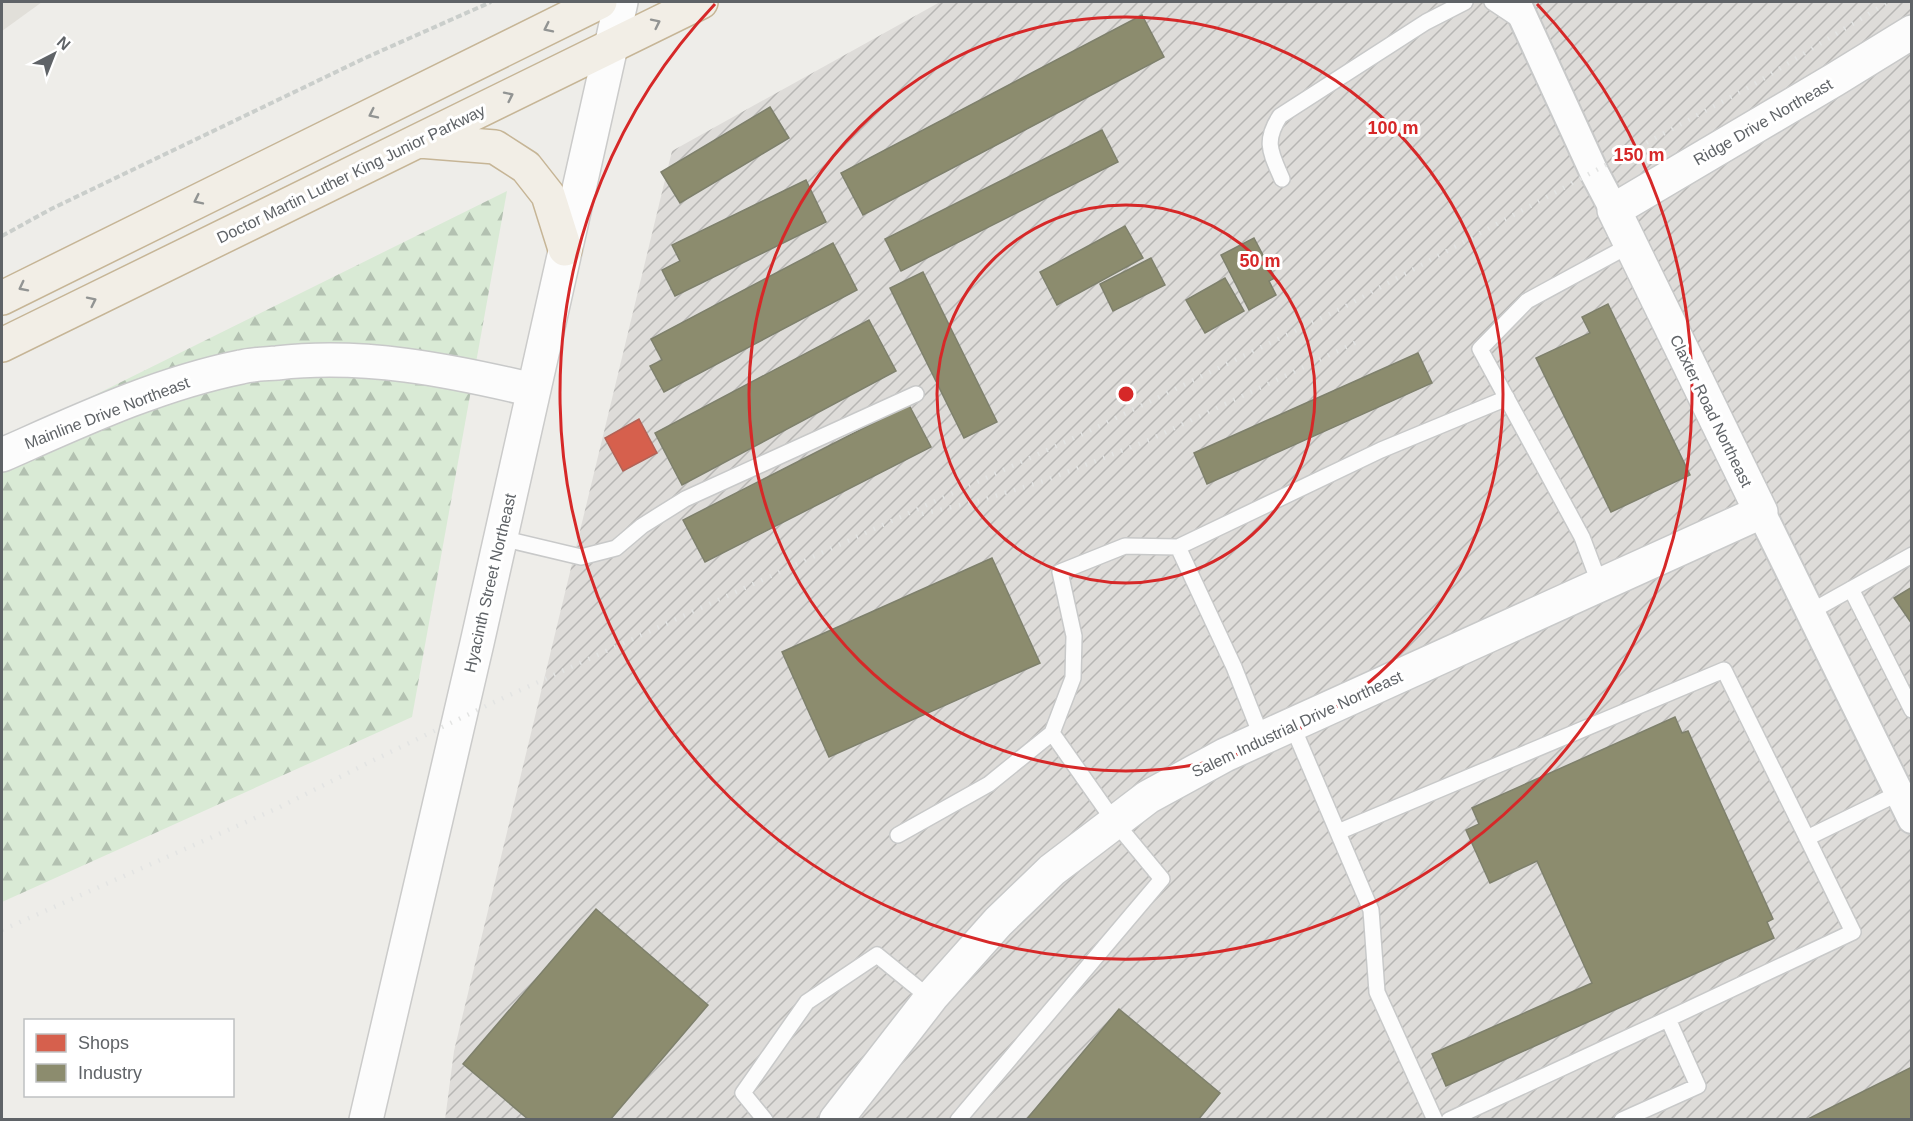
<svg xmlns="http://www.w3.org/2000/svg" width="1913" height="1121" viewBox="0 0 1913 1121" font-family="Helvetica,sans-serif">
  <defs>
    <pattern id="industrial-furrows" width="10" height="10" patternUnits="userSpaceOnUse" patternTransform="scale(1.5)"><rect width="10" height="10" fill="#dedcd9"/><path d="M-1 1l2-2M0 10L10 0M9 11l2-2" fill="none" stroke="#b7b6b4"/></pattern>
    <pattern id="forest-firs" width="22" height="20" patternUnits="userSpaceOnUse" patternTransform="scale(1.5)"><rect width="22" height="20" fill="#d9ead5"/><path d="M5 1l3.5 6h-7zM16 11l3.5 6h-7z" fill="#b3c1b1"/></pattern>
  </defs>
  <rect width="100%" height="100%" fill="#eeede9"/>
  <path fill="url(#industrial-furrows)" d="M940,2h971v1117l-1466,1 9,-69 218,-900z"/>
  <path fill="#e1dfd9" d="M2,2h40l-40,29z"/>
  <path fill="url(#forest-firs)" d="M507,191l-95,526 -410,185v-461z"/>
  <path fill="#d6604d" stroke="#b26155" stroke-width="1.5" d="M639,419l18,34 -34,18 -18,-33z"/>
  <path fill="#8c8c6e" stroke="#7e806c" stroke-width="1.5" d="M1142,15l22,42 -301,158 -22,-42z
    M770,107l19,31 -109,65 -19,-31z
    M1102,130l16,32 -217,109 -16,-32z
    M806,180l20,42 -151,74 -13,-26 18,-9 -8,-16z
    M1125,226l18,32 -86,47 -17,-33z
    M1254,238l21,40 -6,3 7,14 -27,15 -28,-55z
    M833,243l24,47 -193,102 -14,-26 12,-6 -11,-21z
    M1151,258l14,27 -52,26 -13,-27z
    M923,272l74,150 -33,16 -74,-150z
    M1225,278l19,33 -39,22 -19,-33z
    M1608,304l82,171 -79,37 -75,-154 54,-25 -8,-16z
    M869,320l27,51 -214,114 -27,-52z
    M1418,353l14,30 -225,101 -13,-31z
    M909,405l22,42 -226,115 -22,-42z
    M992,558l48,105 -211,94 -47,-105z
    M1912,587v37l-18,-26z
    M1675,717l7,16 6,-2 85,188 -6,3 7,16 -328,148 -14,-32 160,-71 -55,-122 -47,22 -24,-53 13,-6 -7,-16z
    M596,909l112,96 -98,115h-81l-66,-56z
    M1119,1009l101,84 -22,27h-172z
    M1912,1067v53h-106z"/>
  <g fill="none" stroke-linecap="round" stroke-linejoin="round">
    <defs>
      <path id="service" d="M1492,2l27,18
        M1282,179c-11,-26 -19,-37 -2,-63l146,-94 39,-20
        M501,538l80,19 35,-9 26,-22 43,-27 231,-105
        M1600,585l-18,-48 -102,-188 47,-48 103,-56
        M1851,589l61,121
        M1810,612l102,-57
        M1292,725l79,185 6,82 58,128
        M1262,738l-28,-71 -56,-120 203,-97 126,-52
        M1338,832l386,-162 83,168
        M898,835l91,-51 63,-51
        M1668,1019l185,-87 -46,-94 92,-45
        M765,1120l-22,-27 64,-91 70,-47 54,44
        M958,1120l204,-241 -48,-58 -62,-88 21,-55 1,-42 -14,-64 65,-26 53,1
        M1449,1120l219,-101 30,67 -76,34"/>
      <path id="minor" d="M1516,2l78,170 20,38
        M1761,512l151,307"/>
      <path id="tertiary" d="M2,455c77,-34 155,-71 239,-88 11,-3 24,-3 36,-4 87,-10 172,7 256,27
        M836,1120l97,-125 65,-73 54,-52 96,-73 77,-42 536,-243 -147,-302 220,-130 78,-48"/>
      <path id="secondary" d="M366,1120l111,-477 144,-641"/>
      <path id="trunk" d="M419,141l76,6 31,20 22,28 17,54
        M2,298l598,-296
        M2,345l699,-343"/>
    </defs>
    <use href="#service" stroke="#c8c9c9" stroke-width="18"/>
    <use href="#minor" stroke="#c8c9c9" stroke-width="32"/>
    <use href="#tertiary" stroke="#c8c9c9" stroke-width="36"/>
    <use href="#secondary" stroke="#cbcbca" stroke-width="36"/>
    <use href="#trunk" stroke="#c6b596" stroke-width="36"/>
    <path stroke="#cacecb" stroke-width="4" stroke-dasharray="6 3" stroke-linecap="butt" d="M2,236l49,-27 314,-151 126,-56"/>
    <use href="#service" stroke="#fcfcfc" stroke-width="15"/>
    <use href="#minor" stroke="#fcfcfc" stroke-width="28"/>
    <use href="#tertiary" stroke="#fcfcfc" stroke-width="33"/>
    <use href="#secondary" stroke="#fcfcfc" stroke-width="33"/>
    <use href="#trunk" stroke="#f2eee6" stroke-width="33"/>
    <path stroke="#e3e4e3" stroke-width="4.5" stroke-dasharray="1.5 8" stroke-linecap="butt" d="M922,514l60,-14 62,-19 105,-41 208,-98
      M2,930l278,-123 96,-48 114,-55 599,-273 255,-124 409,-222 135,-83"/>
  </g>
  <defs><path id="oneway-chevron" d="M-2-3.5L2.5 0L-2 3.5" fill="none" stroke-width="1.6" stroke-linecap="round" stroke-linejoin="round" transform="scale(1.5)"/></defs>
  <g stroke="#929493">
    <use href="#oneway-chevron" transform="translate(656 23) rotate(-26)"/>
    <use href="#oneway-chevron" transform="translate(548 28) rotate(154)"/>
    <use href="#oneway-chevron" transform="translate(509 96) rotate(-26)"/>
    <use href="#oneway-chevron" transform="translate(373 114) rotate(154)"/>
    <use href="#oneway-chevron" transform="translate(198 200) rotate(154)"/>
    <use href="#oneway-chevron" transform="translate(23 287) rotate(153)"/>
    <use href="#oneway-chevron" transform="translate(92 301) rotate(-26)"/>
  </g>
  <g fill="none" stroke="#d62828" stroke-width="3">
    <circle cx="1126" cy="394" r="189"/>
    <circle cx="1126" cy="394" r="377"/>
    <path d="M1537 4A566 566 0 1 1 715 4"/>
  </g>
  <g text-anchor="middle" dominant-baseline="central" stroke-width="6" stroke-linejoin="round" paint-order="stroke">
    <g font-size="16" fill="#5f6367" stroke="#fff">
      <text transform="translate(1763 122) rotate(-30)">Ridge Drive Northeast</text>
      <text transform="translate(351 174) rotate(-26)">Doctor Martin Luther King Junior Parkway</text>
      <text transform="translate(1711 411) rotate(64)">Claxter Road Northeast</text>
      <text transform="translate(107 413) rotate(-21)">Mainline Drive Northeast</text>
      <text transform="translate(490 583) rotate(-77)">Hyacinth Street Northeast</text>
      <text transform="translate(1297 724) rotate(-25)">Salem Industrial Drive Northeast</text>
    </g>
  </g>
  <circle cx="1126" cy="394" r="9" fill="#d62828" stroke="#fff" stroke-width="3"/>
  <g font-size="18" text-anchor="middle" font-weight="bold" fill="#d62828" stroke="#fff" stroke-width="6" stroke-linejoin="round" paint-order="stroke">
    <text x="1393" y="134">100 m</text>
    <text x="1639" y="161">150 m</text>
    <text x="1260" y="267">50 m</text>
  </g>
  <rect width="1913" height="1121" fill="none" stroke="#5f6367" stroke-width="6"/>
  <rect x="24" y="1019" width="210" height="78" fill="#ffffff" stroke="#bfc1c2" stroke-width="1.5"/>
  <rect x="36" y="1034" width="30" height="18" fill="#d6604d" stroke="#bfc1c2" stroke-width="1.5"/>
  <text x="78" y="1049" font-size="18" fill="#5f6367">Shops</text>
  <rect x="36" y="1064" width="30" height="18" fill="#8c8c6e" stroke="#bfc1c2" stroke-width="1.5"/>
  <text x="78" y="1079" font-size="18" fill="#5f6367">Industry</text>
  <g transform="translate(54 54) rotate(42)" stroke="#ffffff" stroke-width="4.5" paint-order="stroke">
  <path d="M0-4.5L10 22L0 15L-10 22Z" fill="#5f6367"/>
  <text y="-9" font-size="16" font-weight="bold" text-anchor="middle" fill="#5f6367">N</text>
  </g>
</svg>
